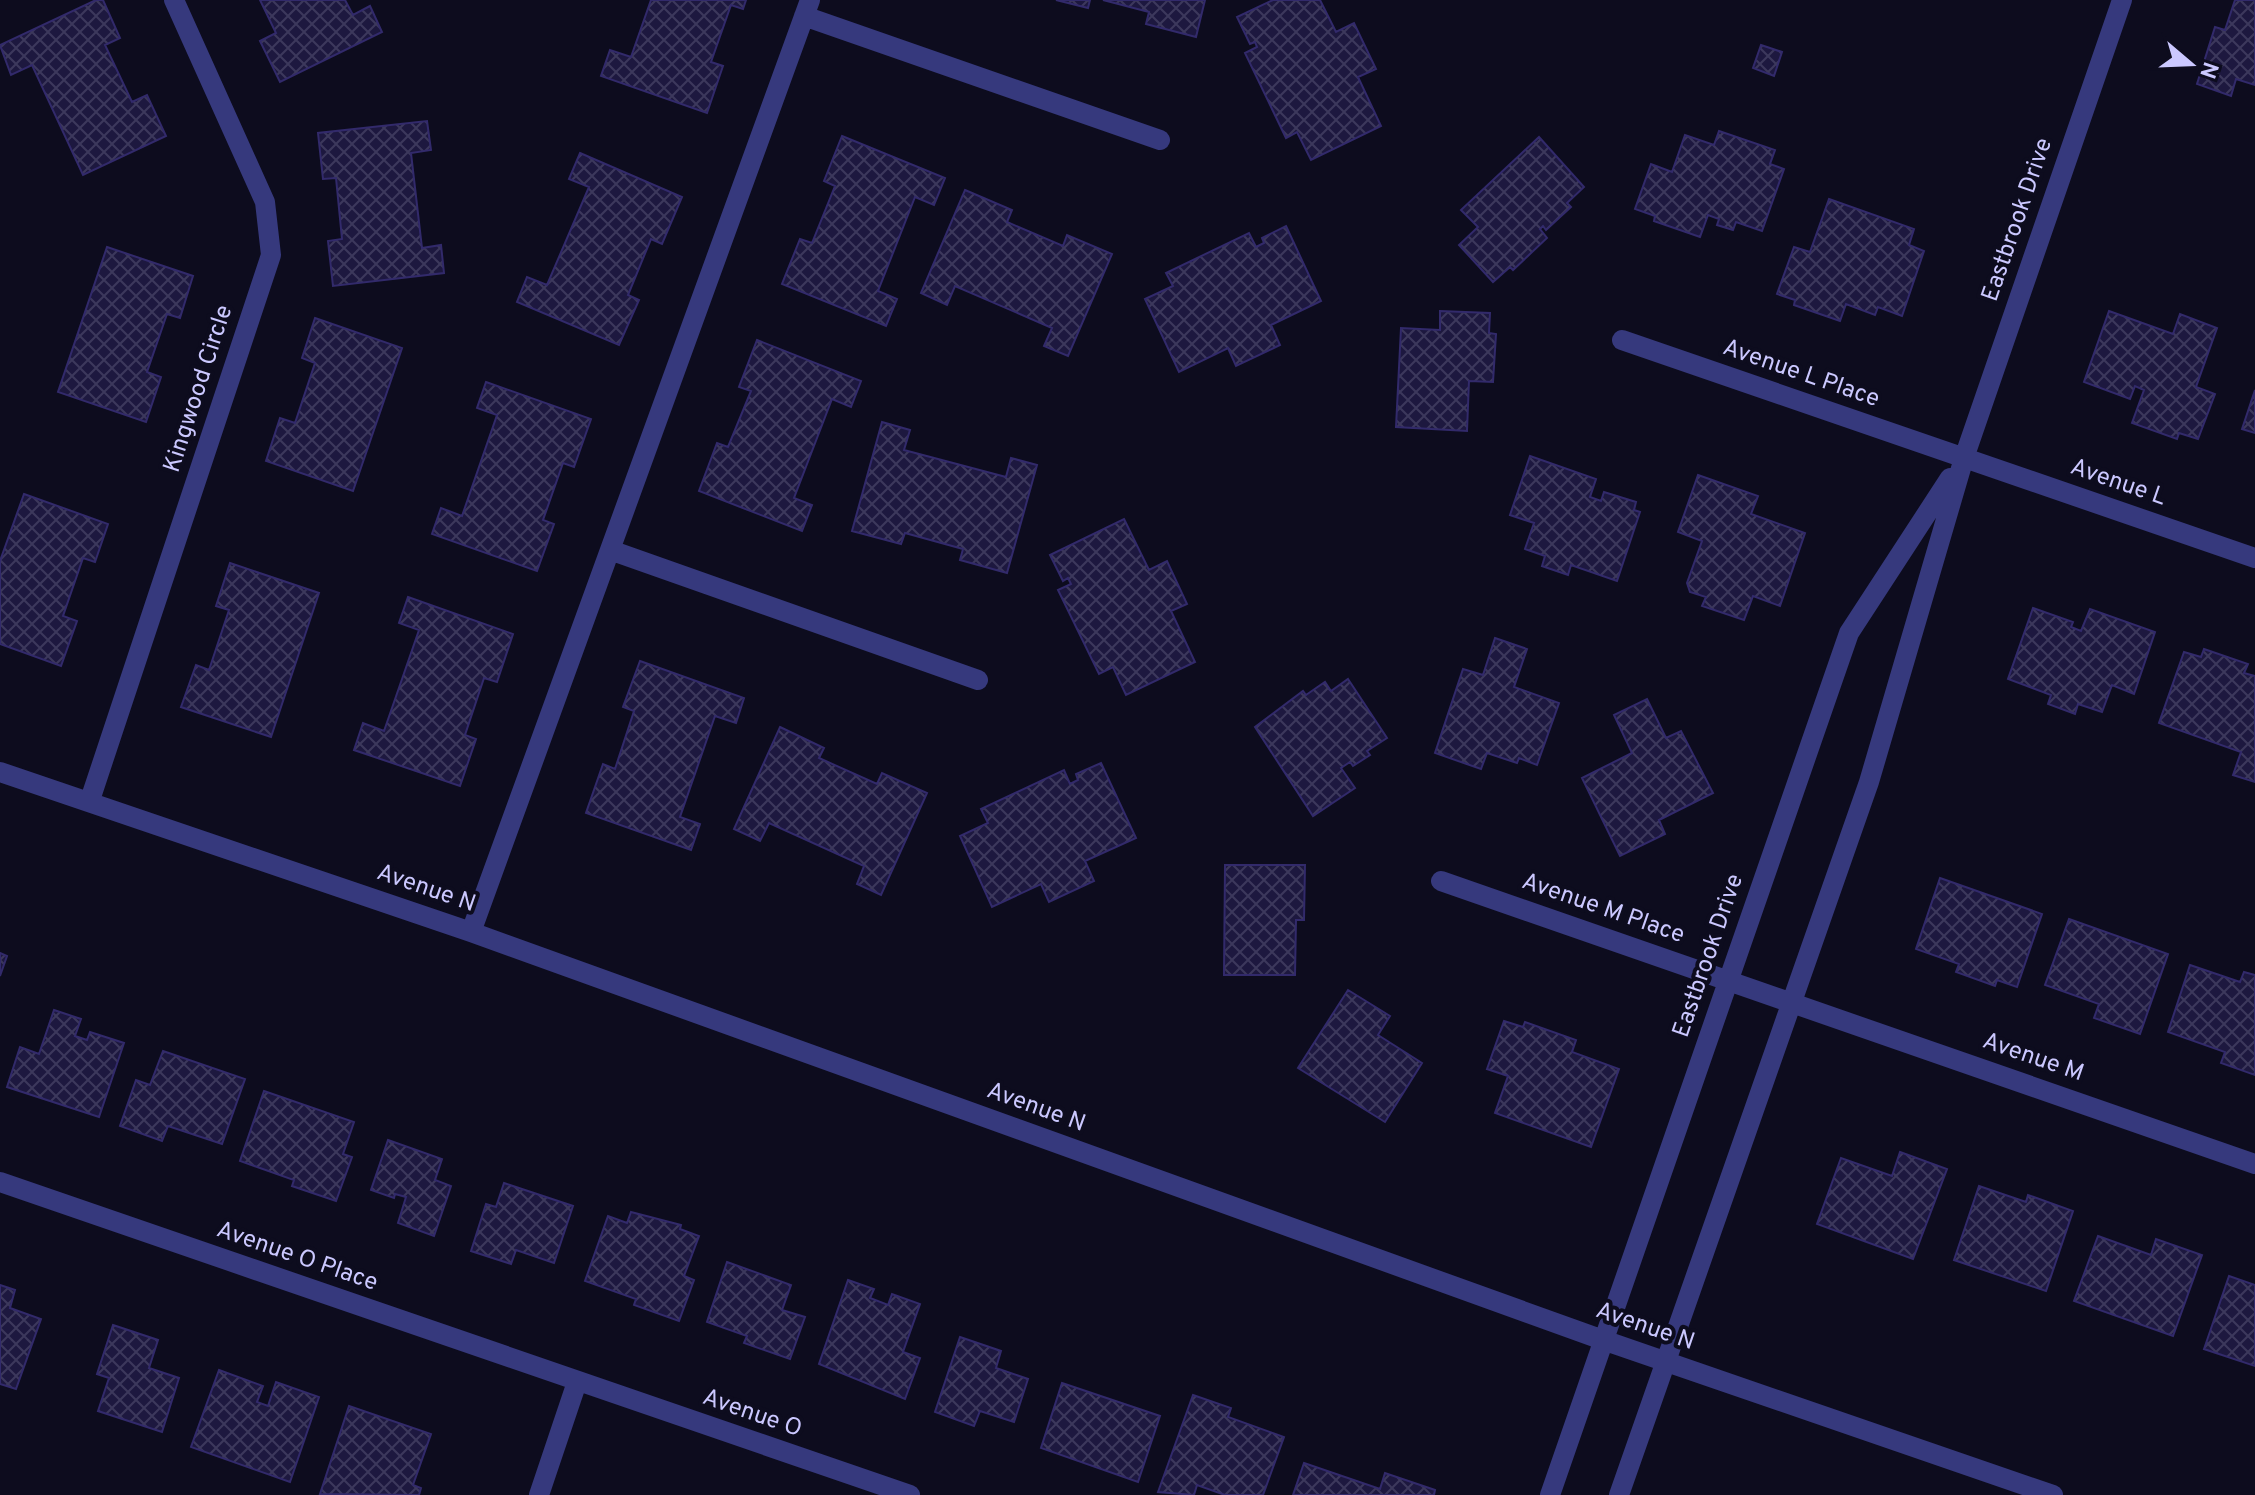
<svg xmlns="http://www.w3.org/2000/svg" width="2255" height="1495" viewBox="0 0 2255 1495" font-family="Overpass,sans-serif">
  <defs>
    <pattern id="building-cross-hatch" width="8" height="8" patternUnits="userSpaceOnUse" patternTransform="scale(2)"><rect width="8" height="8" fill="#1d183f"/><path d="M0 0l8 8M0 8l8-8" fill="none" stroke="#3c385c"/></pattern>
  </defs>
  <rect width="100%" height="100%" fill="#0d0c1e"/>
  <path fill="url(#building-cross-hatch)" stroke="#322a6b" stroke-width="2" d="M96,0h7l17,38 -15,7 27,57 15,-7 19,41 -83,39 -51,-110 -21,10 -11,-30z
    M260,0h85l8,15 17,-9 12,26 -102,50 -20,-41 16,-8z
    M651,0h95l-3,9 -12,-4 -20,57 12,4 -16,47 -106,-37 9,-26 21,7z
    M1056,0h34l-2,8z
    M1103,0h102l-9,37 -50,-13 3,-12z
    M1273,0h47l16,32 18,-9 22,46 -18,8 23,49 -70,34 -14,-28 -11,6 -41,-85 12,-6 -2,-5 -5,2 -13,-27z
    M2235,0h20v85l-19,-6 -5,17 -34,-12 18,-57 10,3z
    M1761,45l21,7 -8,24 -21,-8z
    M427,121l4,29 -20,3 11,95 19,-3 3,28 -111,13 -5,-45 14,-2 -6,-61 -13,1 -5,-46z
    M1719,131l56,19 -5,14 14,5 -22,62 -26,-9 -3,8 -16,-5 2,-6 -11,-4 -8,22 -46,-16 1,-5 -20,-7 16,-45 21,8 13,-37 29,10z
    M842,136l103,42 -11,27 -19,-8 -37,94 19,8 -11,27 -104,-42 18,-45 12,4 23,-57 -11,-5z
    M1539,137l45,50 -17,16 4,4 -25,23 -3,-4 -3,3 7,9 -34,32 -3,-3 -17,15 -34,-37 19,-18 -17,-17z
    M580,153l102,44 -20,47 -11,-5 -23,56 11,5 -20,45 -102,-43 10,-25 20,8 42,-98 -20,-8z
    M965,190l47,20 -5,12 56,24 4,-11 45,19 -44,102 -24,-10 8,-18 -97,-42 -8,19 -26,-12z
    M1829,199l85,30 -5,16 15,6 -22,65 -24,-9 -3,8 -29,-11 -6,17 -46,-16 1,-5 -18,-6 17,-47 16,5z
    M1286,226l35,75 -50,24 9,20 -44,21 -8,-18 -49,24 -34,-73 28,-13 -7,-13 83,-40 7,14 8,-4 -2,-5z
    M107,247l86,29 -13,42 -13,-4 -20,58 14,5 -15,45 -88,-30z
    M1440,311l50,2 -1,20 7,1 -3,48 -24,-1 -2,50 -71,-4 5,-99 39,2z
    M2109,311l64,23 7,-20 37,14 -21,59 19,7 -17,45 -19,-6 -2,6 -45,-16 12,-33 -9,-4 -5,13 -46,-17z
    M315,318l87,30 -49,143 -87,-30 14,-43 15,5 20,-60 -13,-5z
    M757,340l104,41 -10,26 -19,-8 -38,99 18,7 -10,26 -103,-40 18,-48 11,4 23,-56 -12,-4z
    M486,382l105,37 -17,48 -11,-4 -20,57 11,4 -17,47 -105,-37 9,-26 21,8 35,-101 -20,-7z
    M2255,390v43l-13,-4z
    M882,422l28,8 -6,20 102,27 5,-19 26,7 -30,108 -47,-13 3,-11 -58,-16 -4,11 -49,-13z
    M1530,456l66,23 -6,18 11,4 3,-9 32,10 -2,8 6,2 -23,69 -46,-16 -3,10 -26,-9 3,-10 -20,-7 9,-26 -24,-8z
    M1698,475l60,21 -7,18 54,19 -25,73 -27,-10 -9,24 -42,-14 4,-9 -16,-5 -3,-9 15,-42 -24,-9z
    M24,494l84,30 -13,38 -12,-4 -20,58 14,5 -16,45 -61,-22v-83z
    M1124,519l25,51 18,-9 20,43 -16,7 24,51 -69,33 -13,-28 -14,7 -41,-84 13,-6 -3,-6 -5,3 -13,-26z
    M230,563l89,30 -48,144 -90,-30 15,-42 13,5 20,-60 -13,-4z
    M408,597l105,37 -16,48 -13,-4 -19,57 11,4 -16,47 -106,-36 9,-27 21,8 35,-101 -20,-7z
    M2033,608l40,14 -2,5 10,4 9,-22 65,23 -21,62 -22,-9 -10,27 -24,-8 -3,10 -27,-10 3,-9 -43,-16z
    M1495,638l32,11 -13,38 45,16 -22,62 -18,-7 -2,5 -30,-10 -6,16 -46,-16 28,-84 20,6z
    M2204,649l44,15 -4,9 11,3v106l-22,-7 8,-23 -82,-29 25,-71 17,5z
    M640,661l104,37 -8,25 -21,-7 -35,101 20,7 -9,26 -105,-37 17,-49 12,5 19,-58 -11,-4z
    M1348,679l39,59 -20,13 3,4 -17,11 -3,-4 -9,6 14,20 -42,28 -58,-89 48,-36 3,4 19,-13 6,9z
    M1647,699l19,39 15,-7 32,62 -54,27 6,14 -45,22 -38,-78 50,-25 -18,-38z
    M780,727l44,21 -5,10 58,26 5,-11 45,20 -46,102 -24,-11 7,-18 -95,-43 -9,18 -26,-12z
    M1101,763l35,75 -51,23 9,20 -45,21 -8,-18 -49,23 -32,-71 28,-13 -7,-14 83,-39 6,14 8,-4 -2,-6z
    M1225,865h80l-1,55h-8l-1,55h-71z
    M1940,878l102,36 -25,73 -20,-7 -2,6 -39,-14 3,-8 -43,-15z
    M2069,919l99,35 -28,80 -46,-16 5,-14 -54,-19z
    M0,953l7,3 -7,20z
    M2190,965l50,17 4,-10 11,3v100l-34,-12 4,-11 -57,-20z
    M1348,990l42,26 -12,19 44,28 -37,59 -87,-54z
    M54,1010l27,9 -6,17 12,4 3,-8 34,11 -25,74 -92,-30 13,-40 19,7z
    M1504,1021l19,6 2,-5 51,18 -4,12 47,17 -28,78 -96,-34 13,-37 -21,-7z
    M163,1051l82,28 -23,65 -54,-18 -6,15 -42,-15 16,-46 14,5z
    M264,1091l90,31 -11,32 9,3 -16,44 -44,-15 2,-6 -54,-19z
    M388,1140l54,19 -7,21 16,6 -17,50 -36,-13 8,-26 -11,-3 -1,4 -23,-8z
    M1900,1152l47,17 -34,90 -96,-35 24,-66 51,18z
    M504,1183l69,23 -19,57 -38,-13 -5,14 -40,-13 15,-47 10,3z
    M1979,1186l47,16 2,-7 45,16 -27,80 -92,-31z
    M631,1212l50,13 -1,4 19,7 -15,40 10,4 -15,41 -45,-16 2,-6 -51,-18 23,-65 19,7z
    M2098,1236l53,19 5,-16 46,16 -29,81 -99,-35z
    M727,1262l64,23 -9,25 23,7 -15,42 -46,-16 3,-7 -40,-14z
    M2229,1276l26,9v81l-51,-17z
    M848,1280l26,9 -4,9 18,7 4,-11 28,10 -17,48 17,6 -15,41 -86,-35z
    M0,1285l15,5 -5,18 31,11 -25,70 -16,-5z
    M113,1325l45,15 -9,28 30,10 -17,54 -64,-21 11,-33 -12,-4z
    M960,1337l41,14 -5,17 32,11 -14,43 -34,-11 -6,15 -39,-14z
    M219,1370l44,16 -6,16 11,4 8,-24 43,15 -29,85 -99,-35z
    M1062,1383l98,33 -22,66 -97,-34z
    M1193,1395l38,13 -3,9 56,20 -21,58h-38l-28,-10 -3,10 -36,-3z
    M349,1406l82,28 -18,51 8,3 -2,7 -99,-1z
    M1304,1463l76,26 5,-16 50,17 -1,5h-141z"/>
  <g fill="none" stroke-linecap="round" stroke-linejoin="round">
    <path stroke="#36397d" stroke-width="20" d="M804,16l356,124
      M1622,340l633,218
      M610,550l368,130
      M0,772l471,160 1132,408 450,155
      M90,800l181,-545 -6,-53 -91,-202
      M1441,881l814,283
      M471,932l339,-932
      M0,1182l910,313
      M539,1495l38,-113
      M1550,1495l299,-862 101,-155
      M1619,1495l250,-713 95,-324 158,-458"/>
  </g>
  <g text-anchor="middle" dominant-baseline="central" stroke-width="8" stroke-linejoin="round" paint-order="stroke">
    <g font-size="24" fill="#cbc8ff" stroke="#0d0c1e">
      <text transform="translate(2018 220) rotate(-71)">Eastbrook Drive</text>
      <text transform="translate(1801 374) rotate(19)">Avenue L Place</text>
      <text transform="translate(199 389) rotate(-72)">Kingwood Circle</text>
      <text transform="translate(2118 483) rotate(19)">Avenue L</text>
      <text transform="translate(426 889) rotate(19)">Avenue N</text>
      <text transform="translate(1603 909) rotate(19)">Avenue M Place</text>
      <text transform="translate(1709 956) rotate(-71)">Eastbrook Drive</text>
      <text transform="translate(2033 1058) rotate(19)">Avenue M</text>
      <text transform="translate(1036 1108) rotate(20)">Avenue N</text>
      <text transform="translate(297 1257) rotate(19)">Avenue O Place</text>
      <text transform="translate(1645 1327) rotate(19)">Avenue N</text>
      <text transform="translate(752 1414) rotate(19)">Avenue O</text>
    </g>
  </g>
  <g transform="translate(2191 64) rotate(109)" stroke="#0d0c1e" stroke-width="6" paint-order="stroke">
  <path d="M0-6L14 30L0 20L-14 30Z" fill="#cbc8ff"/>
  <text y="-12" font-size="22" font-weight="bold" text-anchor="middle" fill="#cbc8ff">N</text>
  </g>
</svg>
